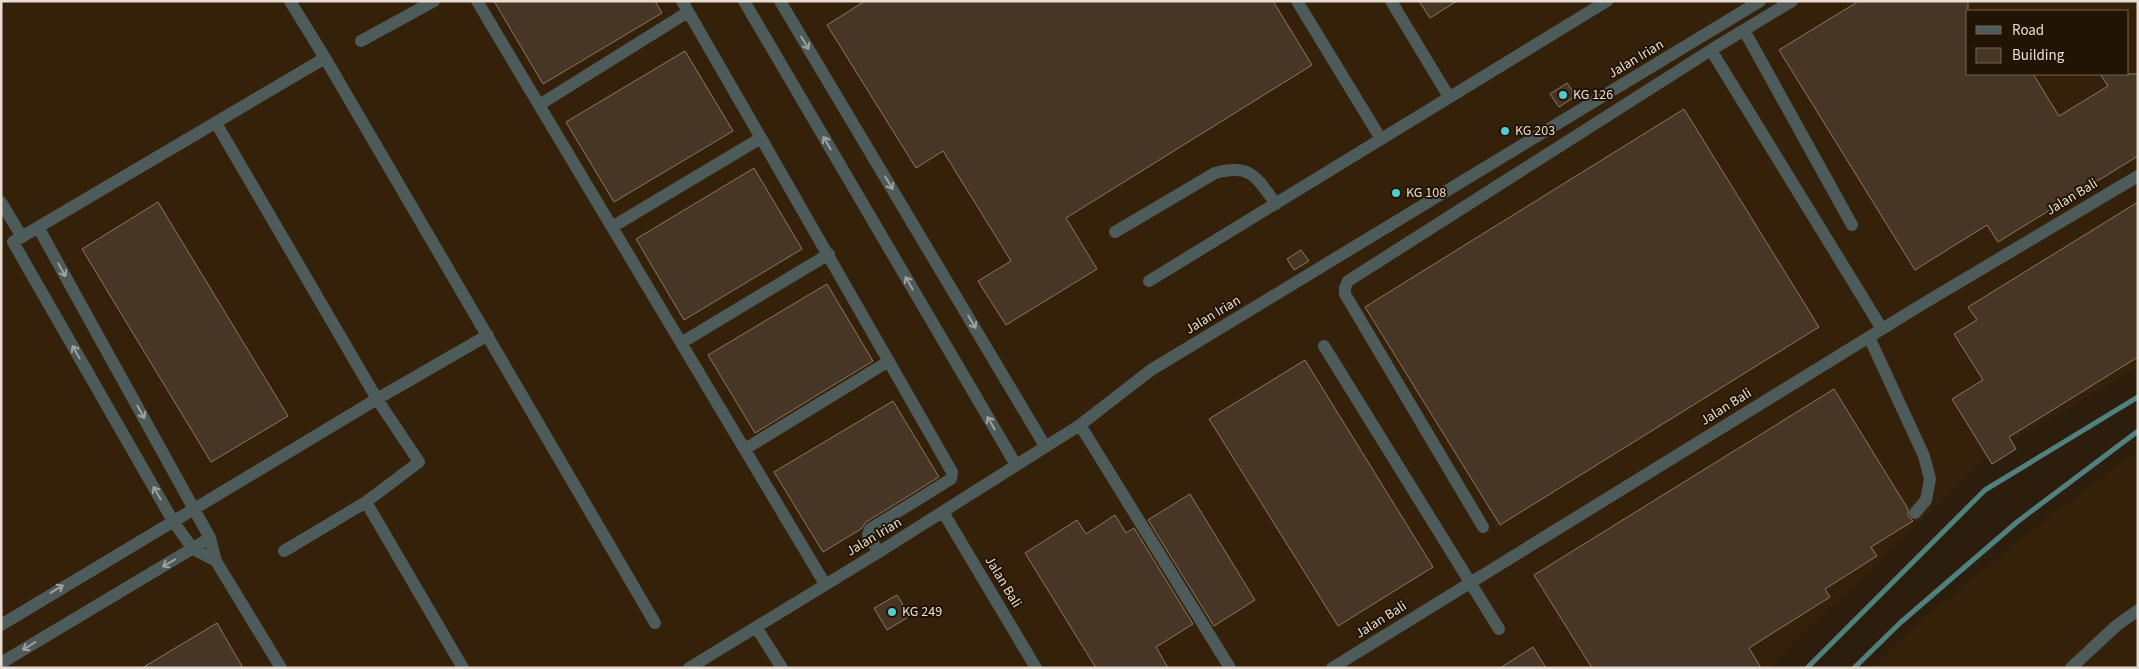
<svg xmlns="http://www.w3.org/2000/svg" width="2139" height="669" viewBox="0 0 2139 669" font-family="'Source Sans 3',sans-serif">
  <rect width="100%" height="100%" fill="#2c1d0c"/>
  <path fill="#35210a" fill-rule="evenodd" d="M1,1h2137v366l-152,90 -216,211h-1769zM1968,11h160v63h-160z
    M2138,450v218h-268l42,-41 133,-108z"/>
  <g fill="none" stroke-linecap="round" stroke-linejoin="round">
    <path stroke="#4f827f" stroke-width="5" d="M1807,668l178,-178 153,-93
      M1854,668l46,-45 117,-101 121,-91"/>
  </g>
  <path fill="#473625" stroke="#8a7764" d="M494,1h161l7,12 -119,71z
    M865,1h408l39,64 -246,153 31,51 -91,56 -28,-44 33,-20 -68,-110 -27,17 -89,-143z
    M1419,1h38l-27,17z
    M1859,1h109v73h65l26,42 49,-30 -8,-12h38v82l-140,86 -11,-17 -72,45 -136,-220z
    M685,51l48,80 -119,71 -48,-80z
    M1567,83l9,13 -17,11 -9,-13z
    M1684,109l135,218 -319,198 -135,-218z
    M754,168l48,81 -118,71 -48,-81z
    M158,202l130,214 -77,46 -129,-213z
    M2138,202v155l-129,80 7,12 -24,15 -40,-65 31,-19 -29,-46 23,-14 -9,-13z
    M1301,250l8,11 -15,9 -7,-11z
    M827,284l46,77 -118,72 -47,-78z
    M1305,360l128,207 -95,59 -129,-207z
    M1834,389l74,120v7l5,5 -42,26 6,9 -52,33 5,8 -81,51 12,20h-169l-58,-93z
    M893,401l46,76 -73,45 -5,7 -38,23 -49,-80z
    M1190,494l65,106 -41,26 -66,-106z
    M1115,515l11,18 8,-5 59,96 -37,23 12,21h-72l-71,-115 52,-33 9,14z
    M897,595l13,21 -23,14 -13,-22z
    M217,623l26,45h-101z
    M1533,647l13,21h-46z"/>
  <g fill="none" stroke-linecap="round" stroke-linejoin="round">
    <path stroke="#4d5b5b" stroke-width="12" d="M290,1l35,57 330,565
      M477,1l348,583
      M744,1l272,464
      M780,1l265,445
      M1297,1l84,138
      M1391,1l58,96
      M1744,30l108,195
      M361,41l73,-40
      M1711,50l171,279
      M539,105l149,-93
      M216,123l161,276 42,63 -53,40 -82,49
      M761,138l191,334 -1,7 -81,50 -2,6 11,17
      M1,202l21,35
      M38,227l172,311 6,23 65,107
      M612,227l149,-89 -79,-137
      M1115,232l100,-59c36,-10 41,4 61,31
      M1149,281l458,-280
      M1869,337l55,119 6,23 -4,21 -11,13
      M681,343l148,-89
      M1324,346l175,283
      M1080,425l150,243
      M745,449l144,-88
      M366,502l97,166
      M943,512l93,156
      M1483,527l-138,-233v-6l3,-7 363,-231 81,-49
      M216,561l-23,-12 -20,-28 -160,-279 312,-184
      M1,625l376,-226 111,-64
      M756,627l26,41
      M1,663l209,-125
      M689,668l190,-116 201,-127 71,-55 609,-369
      M1332,668l589,-363 217,-129
      M2071,668l45,-42 22,-16"/>
  </g>
  <defs><path id="oneway-shaft" d="M-6 0H5M1.5-3L5.5 0L1.5 3" fill="none" stroke-width="1.6" stroke-linecap="round" stroke-linejoin="round" transform="scale(1.25)"/></defs>
  <g stroke="#a2a29c">
    <use href="#oneway-shaft" transform="translate(805 43) rotate(59)"/>
    <use href="#oneway-shaft" transform="translate(827 143) rotate(-120)"/>
    <use href="#oneway-shaft" transform="translate(889 183) rotate(59)"/>
    <use href="#oneway-shaft" transform="translate(62 270) rotate(61)"/>
    <use href="#oneway-shaft" transform="translate(909 283) rotate(-120)"/>
    <use href="#oneway-shaft" transform="translate(972 322) rotate(59)"/>
    <use href="#oneway-shaft" transform="translate(76 352) rotate(-120)"/>
    <use href="#oneway-shaft" transform="translate(141 412) rotate(61)"/>
    <use href="#oneway-shaft" transform="translate(991 423) rotate(-120)"/>
    <use href="#oneway-shaft" transform="translate(157 493) rotate(-120)"/>
    <use href="#oneway-shaft" transform="translate(169 563) rotate(150)"/>
    <use href="#oneway-shaft" transform="translate(57 589) rotate(-31)"/>
    <use href="#oneway-shaft" transform="translate(29 646) rotate(148)"/>
  </g>
  <g fill="#52cdcf" stroke="#221404" stroke-width="2">
    <circle cx="1563" cy="95" r="5"/>
    <circle cx="1505" cy="131" r="5"/>
    <circle cx="1396" cy="193" r="5"/>
    <circle cx="892" cy="612" r="5"/>
  </g>
  <g text-anchor="middle" dominant-baseline="central" stroke-width="4" stroke-linejoin="round" paint-order="stroke">
    <g font-size="14" fill="#e7ddd2" stroke="#221404">
      <text transform="translate(1636 59) rotate(-31)">Jalan Irian</text>
      <text transform="translate(2072 197) rotate(-31)">Jalan Bali</text>
      <text transform="translate(1213 315) rotate(-31)">Jalan Irian</text>
      <text transform="translate(1726 407) rotate(-32)">Jalan Bali</text>
      <text transform="translate(874 537) rotate(-31)">Jalan Irian</text>
      <text transform="translate(1003 582) rotate(59)">Jalan Bali</text>
      <text transform="translate(1381 620) rotate(-32)">Jalan Bali</text>
    </g>
    <g font-size="14" fill="#e7ddd2" stroke="#221404" text-anchor="start">
      <text x="1573" y="95">KG 126</text>
      <text x="1515" y="131">KG 203</text>
      <text x="1406" y="193">KG 108</text>
      <text x="902" y="612">KG 249</text>
    </g>
  </g>
  <rect width="2139" height="669" fill="none" stroke="#e7ddd2" stroke-width="5"/>
  <rect x="1966" y="10" width="162" height="65" fill="#221404" stroke="#716456"/>
  <rect x="1976" y="26" width="25" height="8" fill="#4d5b5b" stroke="#716456"/>
  <text x="2012" y="35" font-size="15" fill="#e7ddd2">Road</text>
  <rect x="1976" y="48" width="25" height="15" fill="#473625" stroke="#716456"/>
  <text x="2012" y="60" font-size="15" fill="#e7ddd2">Building</text>
</svg>
